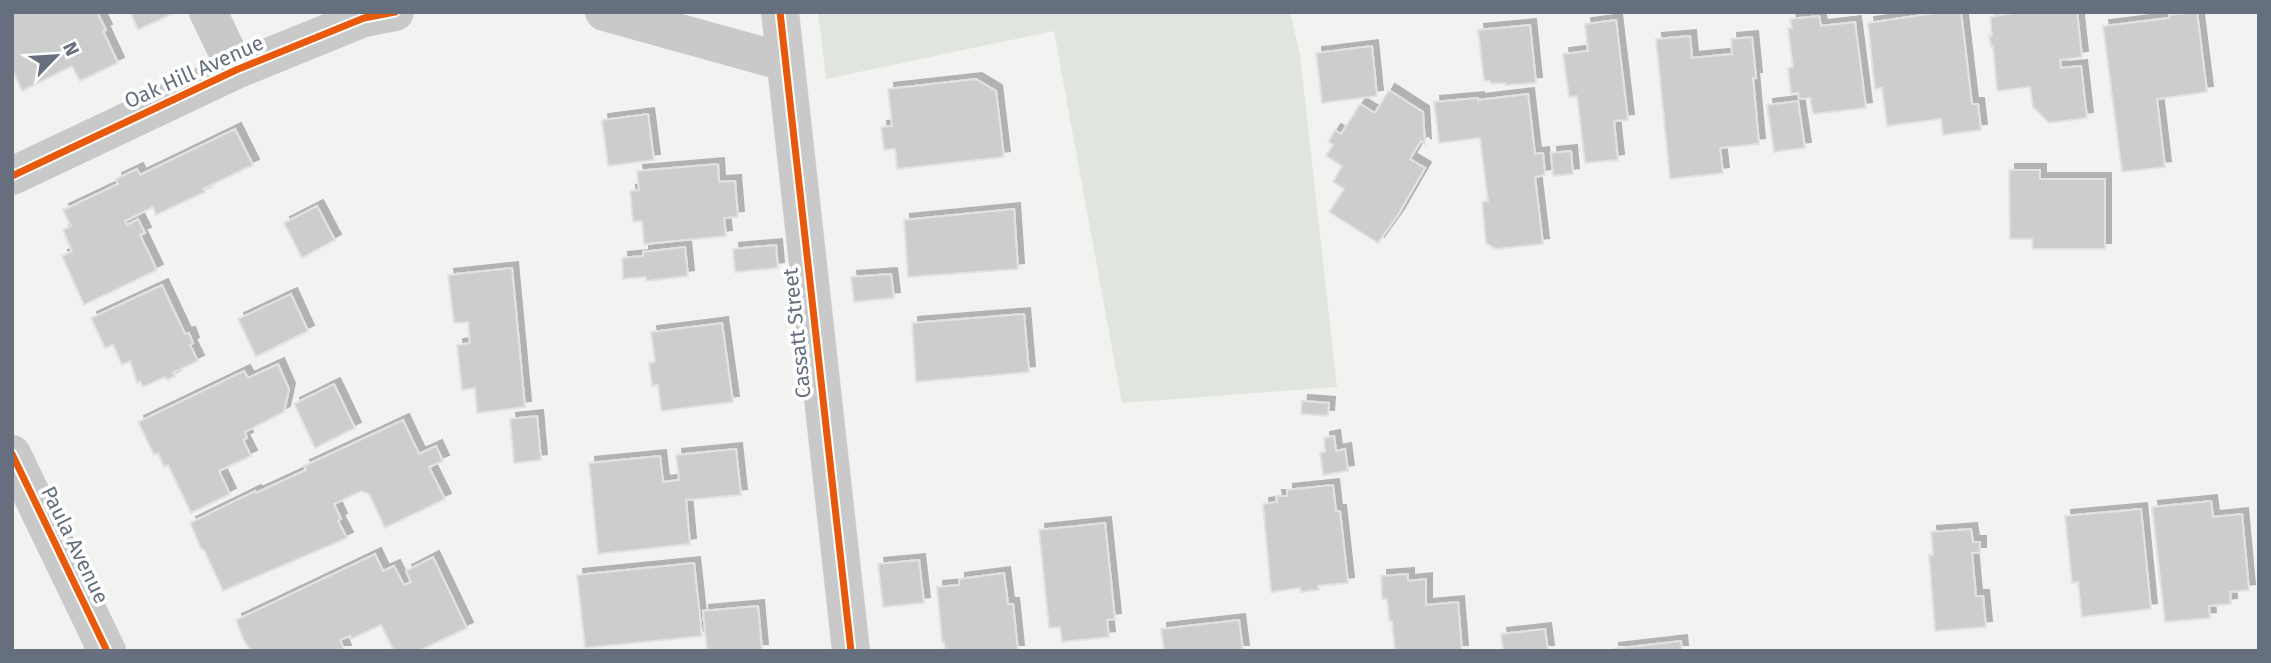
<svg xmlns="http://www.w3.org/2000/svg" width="2271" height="663" viewBox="0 0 2271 663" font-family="'Fira Sans',sans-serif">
  <defs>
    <filter id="shadow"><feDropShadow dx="6" dy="-6" stdDeviation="0" flood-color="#0004"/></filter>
  </defs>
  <rect width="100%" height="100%" fill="#f2f3f1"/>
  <path fill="#e1e5e0" d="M818,12h472l10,43 37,332 -215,16 -68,-372 -228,48z"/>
  <path fill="#cccdcd" stroke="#e2e2e1" stroke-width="2" filter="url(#shadow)" d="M12,12h85l9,18 -3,1 15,32 -38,18 -8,-15 -50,25 -8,-18 -2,1z
    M130,12h46l-38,18z
    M1942,12h19l11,92h6l3,26 -38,5 -2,-16 -54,7 -5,-38 -7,1 -7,-66z
    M2019,12h58l5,45 -22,3 1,8 20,-2 6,52 -38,5 -16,-16 -3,-20 -33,4 -4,-45 -2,1 -2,-11h3l-2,-19z
    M2197,12l10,80 -50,7 8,68 -43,5 -19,-146 66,-8v-3z
    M1819,16l2,10 34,-4 11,86 -53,6 -3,-16 -11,1 -1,-6 -7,1 -3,-26 5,-1 -5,-39h4l-2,-9z
    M1616,20l12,100 -14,1 4,39 -33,3 -8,-67 -8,1 -6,-43 25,-3 -3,-27z
    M1530,25l6,58 -30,2 -1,-2 -14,1 -1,-3h-6l-6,-51z
    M1690,36l2,22 40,-4 -1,-15 21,-2 4,41h-3l6,66 -39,4 3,25 -53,6 -14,-140z
    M1372,46l5,50 -55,7 -6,-50z
    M976,79l20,12 8,66 -107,12 -2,-20 -11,1 -3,-23 11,-1 -4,-37z
    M1389,90l34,22 2,32 -4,-3 -11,18 15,9 -27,47 -20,28 -49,-31 15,-23 -11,-7 9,-16 -16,-10 7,-11 -5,-3 7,-12 6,4 19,-30 15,9z
    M1528,94l7,60 8,-1 2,22 -10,2 8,67 -47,5 -10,-6 -4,-41 6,-1 -8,-63 -41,5 -5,-41 44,-4v2z
    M1798,101l7,47 -31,4 -7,-47z
    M648,114l6,46 -46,6 -6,-46z
    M235,129l18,36 -50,24 2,3 -49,23 -3,-8 -28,14 2,4 11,-6 7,14 -5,2 17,35 -73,35 -22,-49 10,-5 -9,-21 8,-4 -8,-16 55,-26 -2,-5 21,-10 3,6z
    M1571,151l2,23 -20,2 -2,-23z
    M718,164l1,18 16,-1 3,36 -14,1 2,18 -82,8 -2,-23 -9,1 -3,-31 9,-1 -2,-19z
    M2009,170h31v9h65v70h-72l-1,-10h-22z
    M317,206l18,34 -33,18 -18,-35z
    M1014,209l4,60 -110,8 -4,-57z
    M776,245l2,23 -43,4 -2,-23z
    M685,247l3,29 -42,5v-4l-23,2 -1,-21 21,-2v-4z
    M512,268l13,139 -48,6 -2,-25 -13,2 -5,-45 13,-2 -2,-21 -14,1 -6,-48z
    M891,274l3,24 -40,4 -3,-25z
    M162,285l23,49 4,-1 4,10 -3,2 8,16 -25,12 2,3 -8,4 -2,-3 -22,10 -3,-6 -3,2 -7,-22 -8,4 -9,-20 -8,3 -14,-30z
    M291,294l17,37 -52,26 -18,-38z
    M1024,314l5,58 -113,10 -4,-59z
    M722,323l11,79 -72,9 -3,-26 -6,1 -3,-23 6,-1 -4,-30z
    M278,364l11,25 -5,23 -39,20 2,6 -4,2 8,16 -32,15 11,23 -39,19 -23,-48 -4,2 -6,-14 -4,2 -16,-33 106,-51 4,7z
    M334,384l21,44 -40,20 -21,-44z
    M1302,401l27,2 -1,13 -27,-2z
    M537,416l4,44 -27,3 -4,-44z
    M403,420l16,34 17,-8 7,15 -14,6 16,32 -60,29 -16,-34 -8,-3 -27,13 7,15 -3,2 9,17 -124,53 -19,-41 -3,-1 -11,-26 65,-32 1,2 50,-23 -2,-4z
    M1334,436l2,15 9,-2 3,22 -25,4 -3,-22 5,-1 -1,-14z
    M736,449l5,46 -55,5 4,44 -92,10 -9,-91 71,-7 3,26 16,-2 -3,-25z
    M1333,485l3,26h4l8,72 -30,3 1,4 -18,2 -1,-4 -29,4 -8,-88 14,-2 -1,-6h11v-6z
    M2211,501l2,16 29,-3 7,76 -19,2 1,12 -22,2 1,12 -45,4 -13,-115z
    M2141,509l10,100 -69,8 -4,-35 -6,1 -7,-67z
    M1105,523l10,96 -8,1 2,17 -47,5 -2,-15 -11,1 -10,-98z
    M1971,529l2,13h7v11h-8l4,43h7l3,31 -51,4 -6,-76h4l-2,-23z
    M375,554l8,17 11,-5 10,19 7,-3 -5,-11 27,-14 34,71 -48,23h-25l-13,-26 -30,14 -1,-3 -10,4 5,11h-94l-8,-12 -7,-19z
    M919,560l5,43 -41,4 -5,-43z
    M694,563l8,73 -117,12 -8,-73z
    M1004,573l4,31h5l5,47h-73l-1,-9h-2l-5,-55 22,-2v-6z
    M1408,574v7l18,-2v26l32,-3 4,49h-67l-3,-30h-3l-2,-22h-5l-1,-23z
    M758,606l4,44 -55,1 -4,-40z
    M1239,620l4,31h-79l-3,-22z
    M1545,629l3,22h-45l-2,-17z
    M1681,641l1,10h-69v-2z"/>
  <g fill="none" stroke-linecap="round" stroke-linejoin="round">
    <path stroke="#c9c9ca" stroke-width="38" d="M208,12l28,58
      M604,12l181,50
      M780,12l71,639
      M12,176l224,-106 128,-52 31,-6
      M12,454l95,197"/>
    <defs>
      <path id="cycleway" d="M780,12l71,639
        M12,176l224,-106 128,-52 31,-6
        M12,454l95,197"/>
    </defs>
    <use href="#cycleway" stroke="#fff" stroke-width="11"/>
    <use href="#cycleway" stroke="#e8590c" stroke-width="7"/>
  </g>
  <g text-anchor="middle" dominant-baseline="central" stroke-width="7" stroke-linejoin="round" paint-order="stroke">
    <g font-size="21" fill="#666f7e" stroke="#fff">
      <text transform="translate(194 72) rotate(-24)">Oak Hill Avenue</text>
      <text transform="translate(797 333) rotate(-96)">Cassatt Street</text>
      <text transform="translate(75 545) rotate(64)">Paula Avenue</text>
    </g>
  </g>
  <rect width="2271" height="663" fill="none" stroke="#666f7e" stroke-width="28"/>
  <g transform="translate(56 56) rotate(65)" stroke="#ffffff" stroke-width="5" paint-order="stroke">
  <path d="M0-5L12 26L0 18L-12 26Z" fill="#666f7e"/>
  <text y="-10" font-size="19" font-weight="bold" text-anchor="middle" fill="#666f7e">N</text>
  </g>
</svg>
